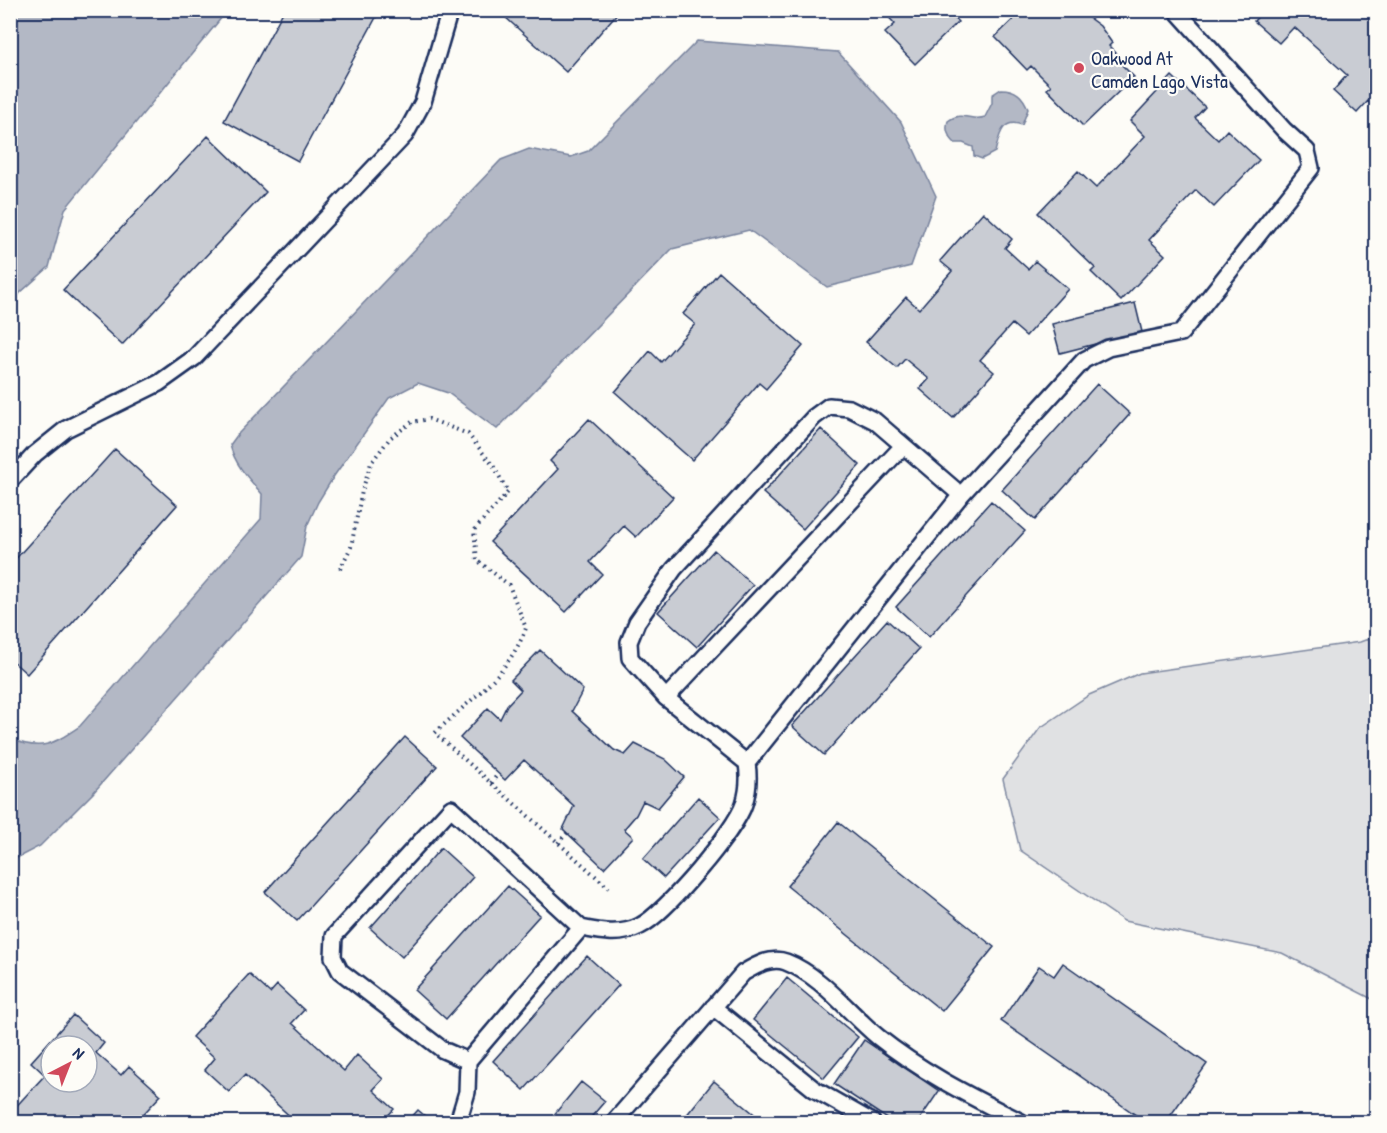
<svg xmlns="http://www.w3.org/2000/svg" width="1387" height="1133" viewBox="0 0 1387 1133" font-family="'Patrick Hand',sans-serif">
  <rect width="100%" height="100%" fill="#fdfcf7"/>
  <filter id="ink" filterUnits="userSpaceOnUse"><feTurbulence type="fractalNoise" baseFrequency=".0167" numOctaves="2"/><feDisplacementMap in="SourceGraphic" scale="12" xChannelSelector="R" yChannelSelector="G"/><feConvolveMatrix kernelMatrix="1 2 1 2 8 2 1 2 1" color-interpolation-filters="sRGB"/></filter>
  <g filter="url(#ink)">
    <path fill="#e0e1e3" stroke="#7e88a0" stroke-width="1.5" d="M1376,636v365l-94,-48 -158,-32 -104,-71 -17,-71 37,-51 49,-33 51,-22 220,-31z"/>
    <path fill="#b3b8c5" stroke="#76819c" stroke-width="1.5" d="M11,10l216,1 -162,198 -16,58 -29,26 -9,17z
      M697,41l141,11 63,70 35,74 -25,70 -84,21 -78,-57 -77,19 -175,180 -49,-36 -30,-10 -29,15 -55,78 -16,26 -11,24 -6,31 -208,236 -53,53 -29,15v-122c31,13 42,5 69,-13l181,-207 1,-25c-13,-15 -27,-29 -32,-49l8,-11 263,-274 28,-11 42,8 17,-6z
      M1001,89c15,0 22,7 27,20l-6,16c-21,-8 -23,13 -27,27l-13,7 -8,-3 -1,-9 -10,-4h-8c-7,-7 -10,-13 -7,-22 14,-11 23,1 37,-4l7,-14v-8z"/>
    <path fill="#c9ccd3" stroke="#1b2f5e" stroke-width="1.5" fill-rule="evenodd" d="M284,10h96l-82,151 -74,-40z
      M509,10h111l-54,62 -62,-56z
      M882,10h65l11,12 -43,42 -30,-31 10,-9z
      M1023,10h55l22,16 12,17 -3,3 10,10 -3,3 18,18 -51,49 -36,-37 4,-3 -20,-20 -4,4 -32,-33z
      M1264,10h112v98l-8,-7 -11,12 -24,-22 14,-16 -53,-48 -15,16 -25,-22z
      M1172,76l33,31 -10,11 23,22 9,-10 32,30 -45,47 -18,-17 -47,50 16,15 -44,46 -30,-29 4,-4 -57,-55 40,-42 18,17 49,-52 -15,-15z
      M208,136l58,56 -144,153 -59,-55z
      M983,212l29,27 -7,9 23,21 7,-8 33,28 -42,47 -14,-12 -32,36 14,12 -41,46 -33,-29 9,-10 -24,-20 -8,9 -31,-26 40,-45 13,12 33,-38 -12,-10z
      M719,272l84,74 -37,43 -7,-6 -67,77 -77,-68 35,-41 11,11 34,-38 -12,-10z
      M1135,303l7,29 -82,21 -8,-29z
      M1097,384l33,30 -95,106 -33,-30z
      M589,419l84,78 -37,40 -12,-11 -34,36 12,12 -36,38 -76,-70 68,-73 -8,-8z
      M821,429l39,36 -57,64 -40,-36z
      M115,449l62,56 -150,169 -17,-15v-94z
      M991,501l34,30 -96,106 -33,-30z
      M714,550l39,35 -56,62 -39,-35z
      M887,620l32,29 -95,106 -32,-29z
      M540,650l43,40 -11,21 42,39 11,5 10,-11 30,15 19,18 -26,31 -15,-7 -7,14 -12,14 9,8 -29,31 -41,-39 11,-23 -50,-46 -19,20 -45,-42 28,-30 12,11 7,-14 14,-15 -10,-10z
      M405,737l32,29 -140,155 -32,-29z
      M698,797l22,20 -56,61 -21,-19z
      M838,822l156,125 -52,64 -155,-125z
      M441,848l32,29 -71,80 -32,-29z
      M508,886l32,29 -94,104 -32,-29z
      M587,956l32,29 -95,105 -31,-29z
      M1063,963l144,101 -41,58h-20l-145,-101 38,-55 15,10z
      M249,974l21,19 7,-8 27,25 -12,13 52,48 13,-16 26,24 -10,11 21,19 -12,13h-86l-51,-47 -16,17 -24,-22 10,-12 -23,-21z
      M787,978l71,59 -34,41 -71,-58z
      M73,1015l31,28 -8,10 25,22 8,-9 32,29 -25,27h-126v-9l35,-38 -14,-13zM51,1046h36v36h-36z
      M864,1040l75,51 -21,31h-26l-58,-38z
      M714,1081l50,41h-83z
      M581,1082l24,19 -18,21h-39z
      M418,1110l14,12h-25z"/>
    <g fill="none" stroke-linecap="round" stroke-linejoin="round">
      <defs>
        <path id="lane" d="M10,481l25,-27 31,-25 93,-46 35,-25 211,-223 18,-33 27,-92
          M666,698l237,-252
          M747,763l214,-268 123,-135 24,-12 73,-15 130,-165 -4,-17 -23,-21 -108,-120
          M713,1007l101,82 58,33
          M468,1061l-25,-11 -103,-79 -7,-14 1,-21 117,-128 130,120c20,4 40,8 59,-2 25,-12 96,-96 104,-122 5,-15 5,-27 3,-41l-81,-65 -36,-40 -1,-16 8,-20 37,-53 140,-152 15,-11 20,2 26,13 86,74
          M458,1122l9,-30 1,-31 113,-133
          M614,1122l129,-149c12,-7 28,-17 43,-11 36,14 63,51 92,75 45,36 92,59 143,85"/>
      </defs>
      <use href="#lane" stroke="#1b2f5e" stroke-width="20"/>
      <path stroke="#1b2f5e" stroke-width="4" stroke-dasharray="1.5 4.5" stroke-linecap="butt" d="M503,497l4,4
        M340,569l11,-22 11,-56 9,-28 19,-25 22,-16 17,-3 39,15 26,33 14,25 -34,38 3,30 32,25 17,43c-18,48 -55,70 -91,105l174,155
        M491,783l7,-9
        M558,843l9,-10"/>
      <use href="#lane" stroke="#fdfcf7" stroke-width="15"/>
    </g>
  </g>
  <circle fill="#d1495b" stroke="#fdfcf7" stroke-width="2" cx="1079" cy="68" r="6"/>
  <g text-anchor="middle" dominant-baseline="central" stroke-width="4.5" stroke-linejoin="round" paint-order="stroke">
    <g font-size="20" fill="#1b2f5e" stroke="#fdfcf7" text-anchor="start">
      <text x="1091" y="57">Oakwood At<tspan x="1091" dy="23">Camden Lago Vista</tspan></text>
    </g>
  </g>
  <rect width="1387" height="1133" fill="none" stroke="#fdfcf7" stroke-width="36"/>
  <rect x="18" y="18" width="1351" height="1097" fill="none" stroke="#1b2f5e" stroke-width="2" filter="url(#ink)"/>
  <g transform="translate(69 1064) rotate(42)"><circle r="28" fill="#fdfcf7" stroke="#a3aaba" stroke-width="1.5"/>
  <path d="M0-4.5L10 22L0 15L-10 22Z" fill="#d1495b"/>
  <text y="-9" font-size="16" font-weight="bold" text-anchor="middle" fill="#1b2f5e">N</text>
  </g>
</svg>
